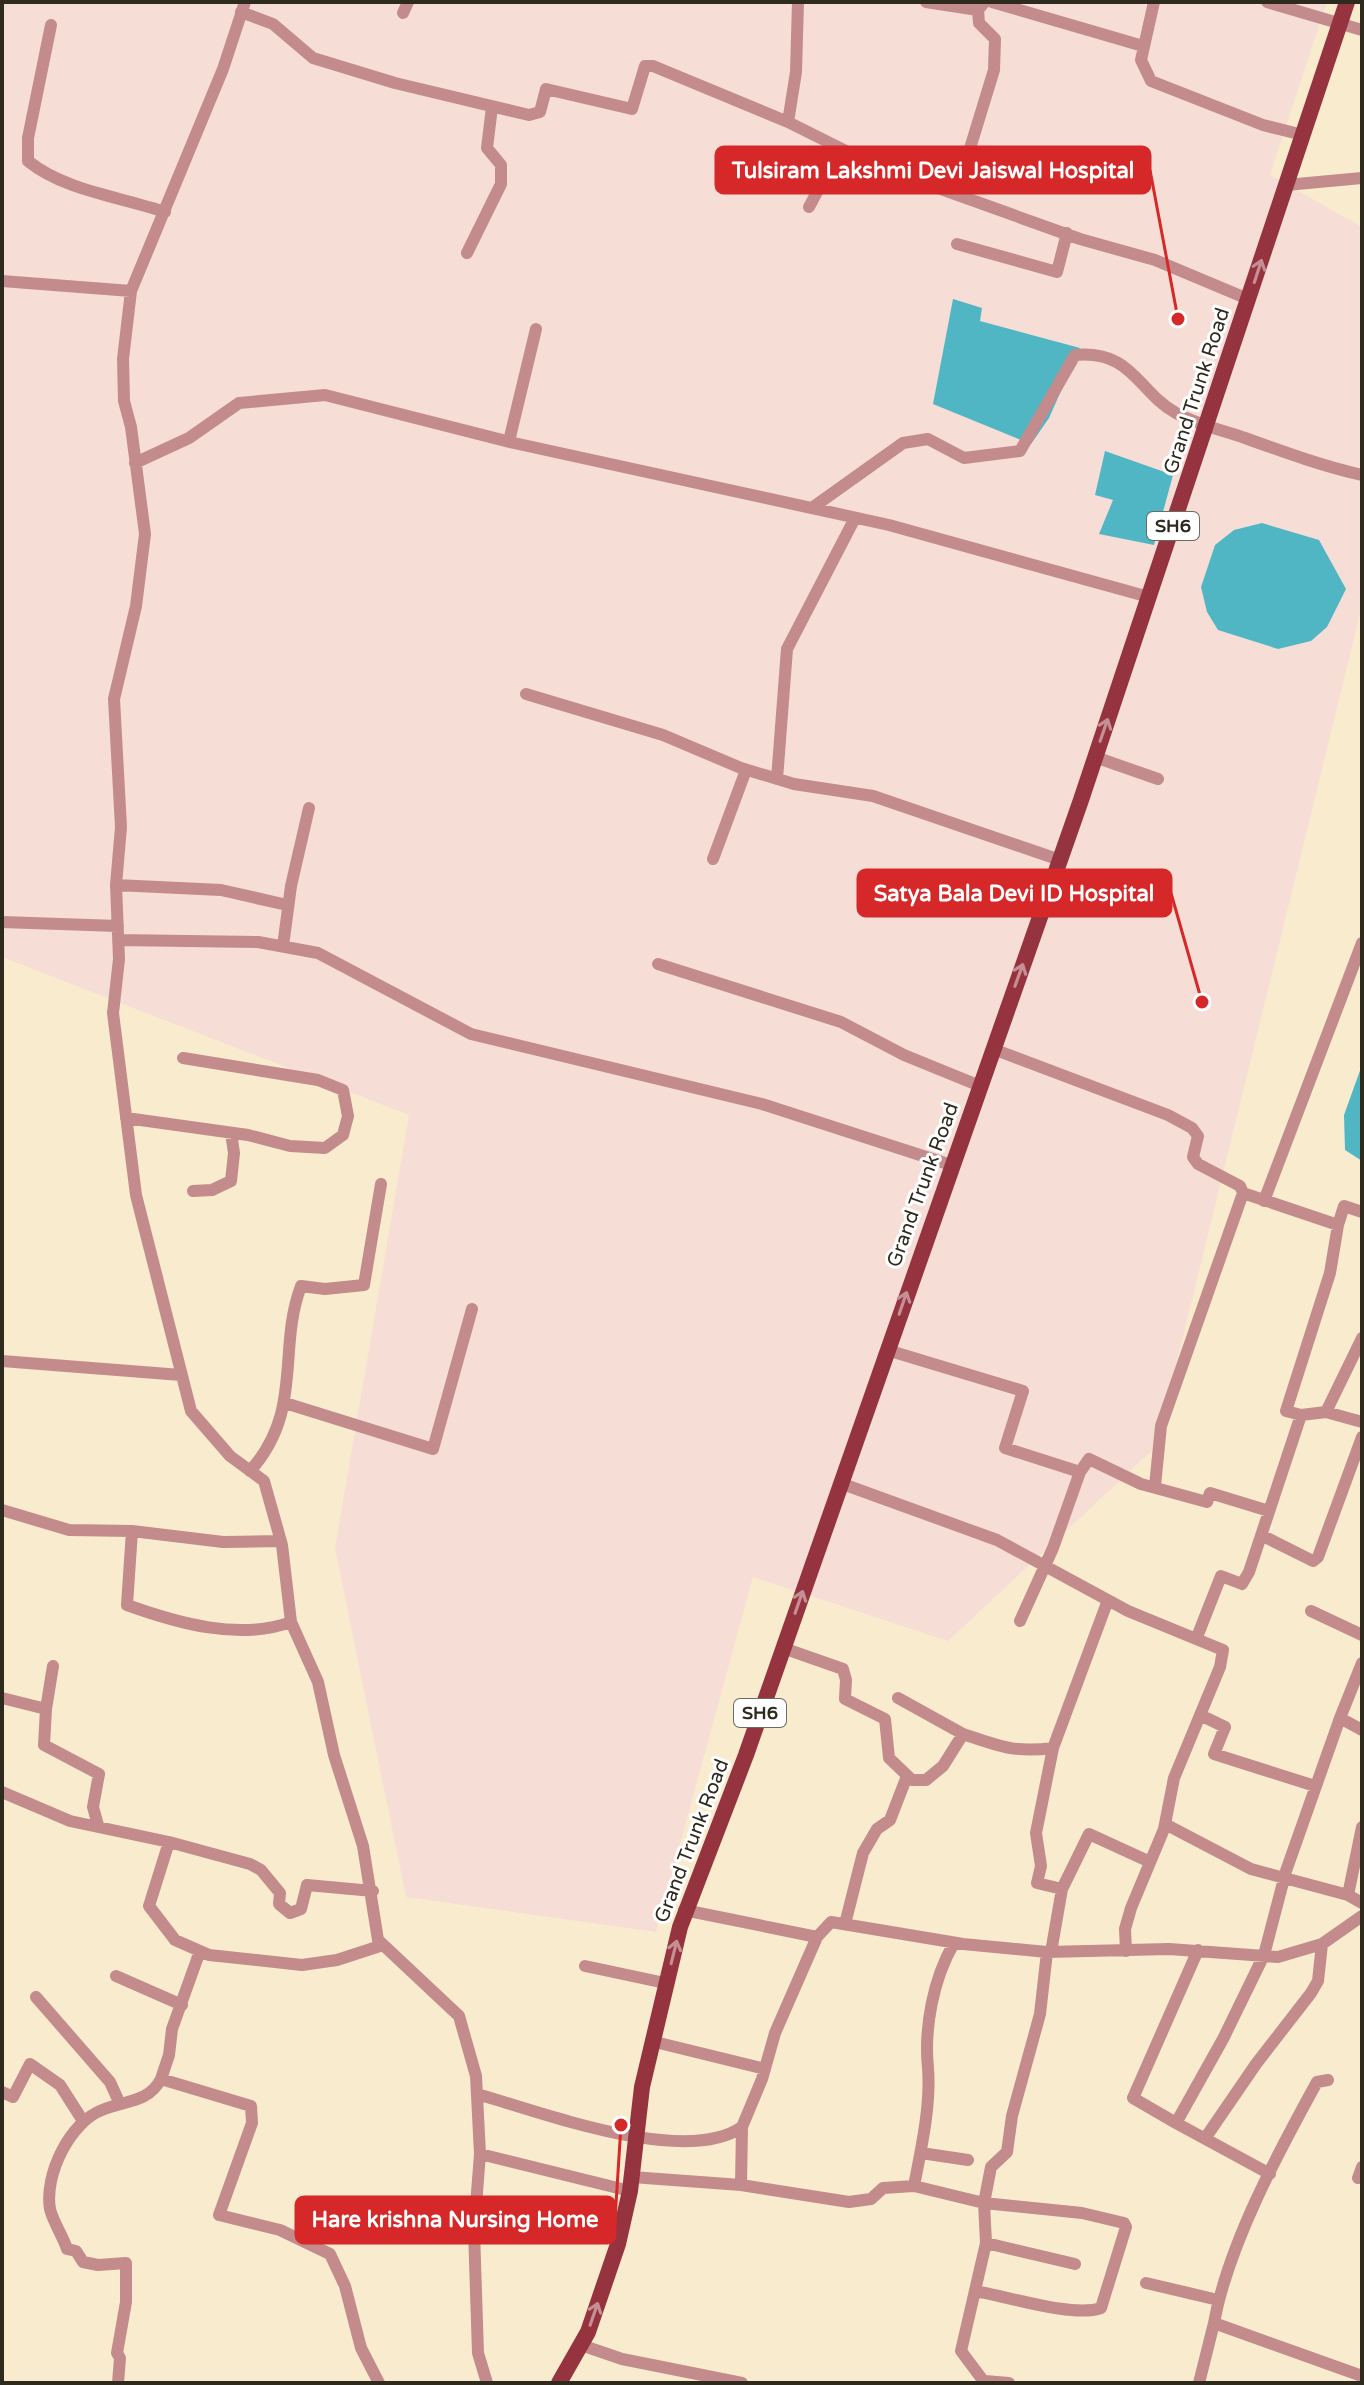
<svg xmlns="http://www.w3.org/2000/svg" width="1364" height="2385" viewBox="0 0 1364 2385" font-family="'Varela Round',sans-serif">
  <rect width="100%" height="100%" fill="#f9ecce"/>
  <path fill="#f6ddd6" d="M2,2h1325l-57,173 92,52v379l-206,841 -208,194 -195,-64 -97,355 -250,-35 -71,-349 74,-433 -407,-158z"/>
  <path fill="#51b6c4" d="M953,299l29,9 -2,13 100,27 -31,70 -18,26 -98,-40z
    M1105,451l68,24 -19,70 -55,-11 14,-34 -18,-5z
    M1262,523l57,17 27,49 -19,38 -16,14 -33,8 -60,-19 -11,-18 -6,-25 14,-42 19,-15z
    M1362,1065v96l-17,-11 -1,-35z"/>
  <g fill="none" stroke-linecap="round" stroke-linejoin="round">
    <path stroke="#c38b8c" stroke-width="12" d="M245,2l-22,67 -92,222 -8,68 1,42 7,26 14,107 -9,72 -22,93 7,128 -5,58 3,74 -6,54 23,182 55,216 39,45 34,25 18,64 9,77 27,60 16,73 29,91 15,94 81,76 17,60 4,78 -6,77 4,122 9,30
      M926,2l52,8 5,-6
      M992,2l151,44
      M1154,2l-13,58 10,21 112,44 40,10
      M1267,2l95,28
      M241,12l32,12 40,34 82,25 134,32 11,-3 6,-23 86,20 13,-43h8l135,56 86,43 206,74 75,21 93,39
      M403,13l5,-11
      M51,25l-23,113v23c37,30 93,36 137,51
      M788,122l8,-50 2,-70
      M1286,185l76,-7
      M956,194l38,-124 1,-31 -16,-16 -1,-13
      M809,207l31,-58
      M957,244l100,28 10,-39
      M467,253l34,-69v-19l-14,-17 5,-41
      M2,281l129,10
      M509,441l27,-112
      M135,463l54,-25 50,-35 86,-8 189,48 375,82 260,72
      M812,508l91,-65 25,-4 36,19 56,-7 55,-96c58,-5 62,36 101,58 22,12 46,17 69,25 39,14 77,28 117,37
      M526,694l137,41 78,33 53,16 79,12 187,64
      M1095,757l63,22
      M777,779l10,-130 68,-131
      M713,859l33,-89
      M116,885l105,5 66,15
      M2,922l116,4
      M118,940l140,2 60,11 153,81 291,70 189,61
      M283,946l8,-60 18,-78
      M658,964l183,58 63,33 76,31
      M993,1049l175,66 24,13 6,8 -5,21 5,7 42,22 3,7 95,32 6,-19 18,6
      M126,1118l122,17 42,11 35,2 18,-13 5,-19 -5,-26 -25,-10 -135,-22
      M193,1191l19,-1 19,-9 3,-28 -3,-20
      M1264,1201l98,-258
      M1338,1225l-8,48 -44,138 15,4 25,-3 36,10
      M887,1350l136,41 -18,57 75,24
      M2,1361l179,14
      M285,1403l148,46 39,-140
      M1326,1412l36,-74
      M250,1471c54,-60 27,-121 51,-185l24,3 39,-4 17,-101
      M840,1483l157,57 131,71 95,39 -3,17 -46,111 -10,51 -33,79 -6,21 1,22
      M1155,1486l6,-60 82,-233
      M2,1510l67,20 63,1 91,11 58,-1
      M132,1531l-5,74c50,18 113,36 164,17
      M1263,1536l50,25 5,-4 44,-120
      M1311,1611l51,24
      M1020,1621l33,-73 27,-76 9,-13 52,25 66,18 3,-9 59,18
      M1197,1637l24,-61 21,8 7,-12 52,-157
      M783,1648l60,21 3,11 -1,19 40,20 4,39 23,22h14l17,-14 20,-32c36,12 51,19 90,14l55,-148
      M2,1698l44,11 -2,36 55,29 -6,33 5,18
      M898,1698l65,36
      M46,1709l7,-43
      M1200,1715l25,12 -11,27 101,32
      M1340,1718l22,-55
      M1053,1748l-17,85 5,33 -4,17 25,6
      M2,1792l68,29 99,21
      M1165,1824l86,45 97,26 14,8
      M373,1891l-66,-6 -6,24 -11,4 -11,-9 1,-11 -19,-23 -11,-6 -81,-22 -20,64 26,34 34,15 93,10 35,-5 46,-15
      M1348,1895l14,-68
      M684,1910l133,27
      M845,1924l18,-71 14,-24 13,-9 17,-44
      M1198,1950l-65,148 43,25 47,-84 41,-84 22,-84 54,-153 22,12
      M1051,1952l11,-63 27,-55 59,27
      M585,1966l80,17
      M116,1976l66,29
      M36,1997l74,85 10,22
      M651,2041l114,28
      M161,2079l8,-24 3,-26 28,-78
      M1328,2080l-11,2c-38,69 -89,163 -103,241l148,53
      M2,2092l11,5 17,-33 30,21 23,36
      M477,2094c64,18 208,73 265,33
      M1176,2123l94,51
      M1206,2137l50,-73 55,-71 7,-12 4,-37
      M921,2153l47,7
      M480,2154l150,37
      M632,2177l109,8 1,-58 20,-48 13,-46 42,-96 14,-15 132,22 84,8 122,-3 109,8 44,-13 40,-28
      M1358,2178l4,-11
      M741,2185l108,17 22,-3 12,-11 31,-2 70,17 2,40 -25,108 24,32
      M914,2186c7,-37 17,-80 14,-118 -4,-40 5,-89 26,-125
      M986,2243l89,21
      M1146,2283l72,17
      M975,2291c31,5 98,27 126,17l25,-81 -2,-4 -42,-10 -98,-10 7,-36 16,-15 5,-36 28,-102 7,-62
      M581,2345l41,14 120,24
      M985,2381l24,2
      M118,2383l2,-25 -3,-5 9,-51v-39l-28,2 -15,-3 -7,-11 -9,-2c-4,-13 -14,-27 -17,-40 -6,-34 20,-87 52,-99 24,-10 46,-7 59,-31l90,27 1,17 -33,92 61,15 50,24 15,32 16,62 18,35
      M1199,2383l15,-60"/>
    <path stroke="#95333e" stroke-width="16" d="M559,2383l29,-51 30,-88 12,-53 12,-104 38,-160 66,-172 335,-955 266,-798"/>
  </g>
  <defs><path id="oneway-shaft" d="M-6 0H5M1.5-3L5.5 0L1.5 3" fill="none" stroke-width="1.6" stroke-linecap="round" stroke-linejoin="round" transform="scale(2)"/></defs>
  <g stroke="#c58f95">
    <use href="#oneway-shaft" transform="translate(1258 271) rotate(-72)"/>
    <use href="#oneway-shaft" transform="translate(1104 730) rotate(-71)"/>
    <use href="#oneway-shaft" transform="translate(1019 975) rotate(-70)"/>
    <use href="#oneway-shaft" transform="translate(903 1303) rotate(-71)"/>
    <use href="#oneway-shaft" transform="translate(799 1602) rotate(-71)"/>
    <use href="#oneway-shaft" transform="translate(674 1952) rotate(-76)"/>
    <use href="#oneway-shaft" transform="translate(594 2314) rotate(-71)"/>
  </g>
  <g text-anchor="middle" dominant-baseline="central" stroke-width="6" stroke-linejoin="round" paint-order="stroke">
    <g fill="#fff" stroke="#6d6a62" stroke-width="2">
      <rect x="1147" y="512" width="52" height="28" rx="6"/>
      <rect x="734" y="1699" width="52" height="28" rx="6"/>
    </g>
    <g font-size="18" font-weight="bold" fill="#2e2a1e">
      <text x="1173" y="526">SH6</text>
      <text x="760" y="1713">SH6</text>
    </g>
    <g font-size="20" fill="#2e2a1e" stroke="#fff">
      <text transform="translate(1197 391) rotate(-72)">Grand Trunk Road</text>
      <text transform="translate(923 1185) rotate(-70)">Grand Trunk Road</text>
      <text transform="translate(692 1841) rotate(-69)">Grand Trunk Road</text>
    </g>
  </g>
  <path fill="none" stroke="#d62828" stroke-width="3" d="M1178 319L1150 170M1202 1002L1171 893M621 2125L615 2220"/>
  <g fill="#d62828" stroke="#fff" stroke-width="3">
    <circle cx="1178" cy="319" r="8"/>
    <circle cx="1202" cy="1002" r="8"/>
    <circle cx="621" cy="2125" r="8"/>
  </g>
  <g fill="#d62828" stroke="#d62828" stroke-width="3">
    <rect x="716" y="147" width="434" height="46" rx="8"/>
    <rect x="858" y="870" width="313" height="46" rx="8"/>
    <rect x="296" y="2197" width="319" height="46" rx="8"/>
  </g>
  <g font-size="22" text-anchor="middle" font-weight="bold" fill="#fff">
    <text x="933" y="178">Tulsiram Lakshmi Devi Jaiswal Hospital</text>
    <text x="1014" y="901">Satya Bala Devi ID Hospital</text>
    <text x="455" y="2227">Hare krishna Nursing Home</text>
  </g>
  <rect width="1364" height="2385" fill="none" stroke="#2e2a1e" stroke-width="8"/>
</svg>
